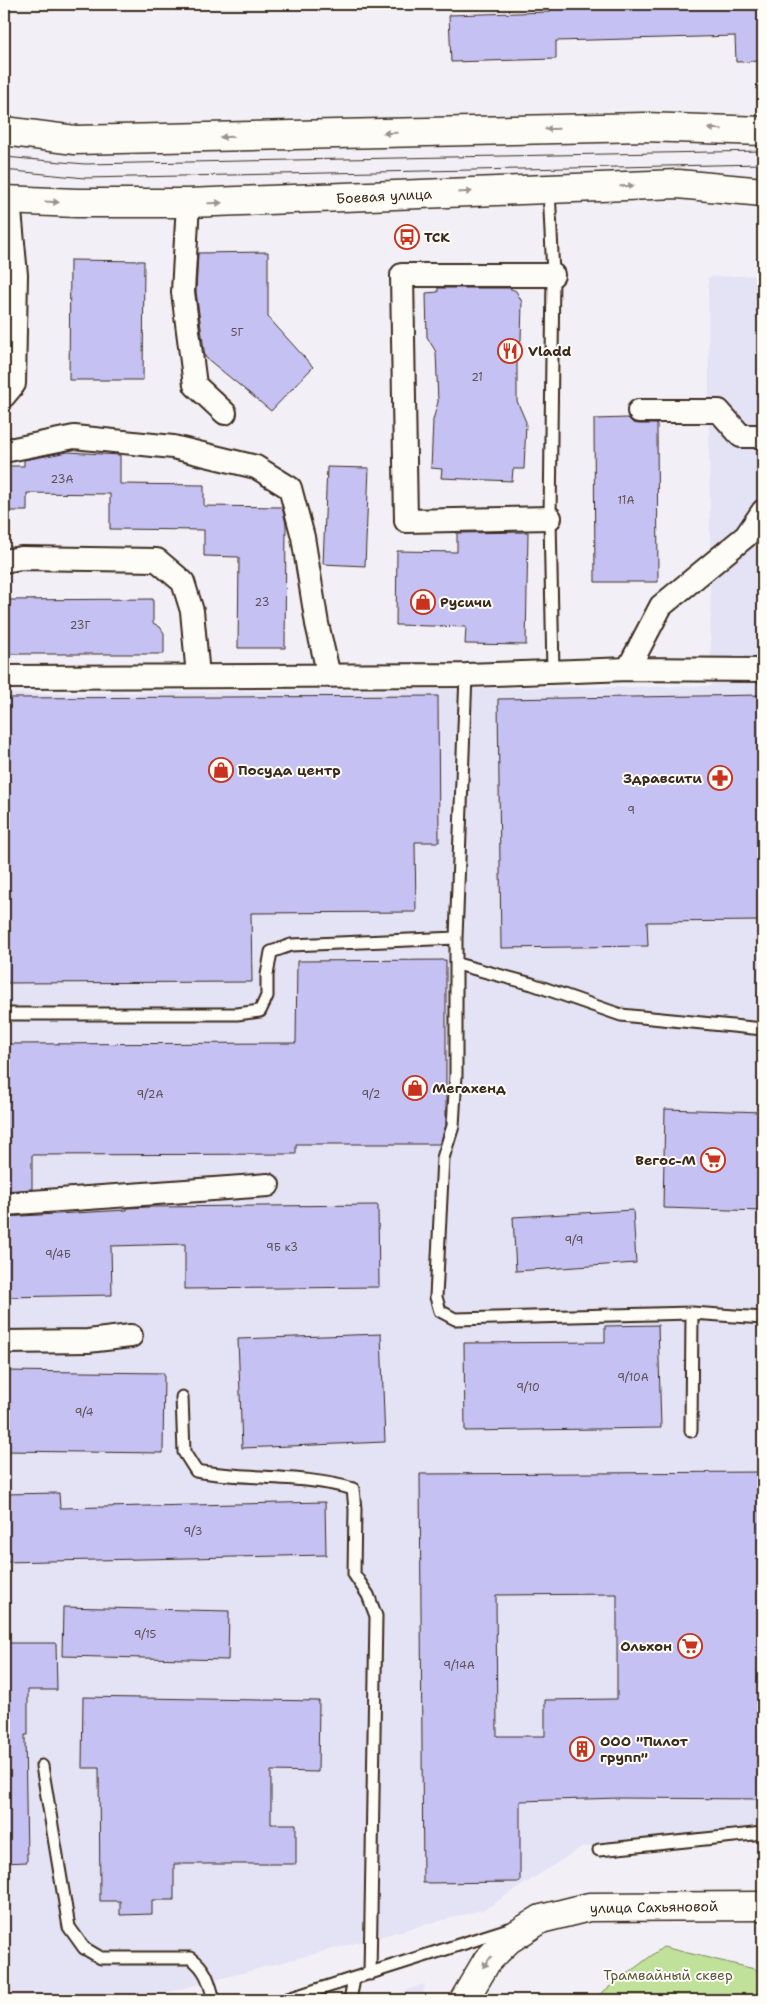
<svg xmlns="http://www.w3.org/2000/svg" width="767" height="2004" viewBox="0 0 767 2004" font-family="'Shantell Sans',sans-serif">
  <rect width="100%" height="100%" fill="#f2f0f6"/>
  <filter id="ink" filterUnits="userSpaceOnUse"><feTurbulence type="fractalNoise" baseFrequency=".02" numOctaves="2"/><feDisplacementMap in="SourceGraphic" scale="10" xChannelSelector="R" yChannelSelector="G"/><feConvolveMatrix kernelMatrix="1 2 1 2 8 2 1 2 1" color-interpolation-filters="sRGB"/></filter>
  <g filter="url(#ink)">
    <path fill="#e4e2f5" d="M763,275v1566l-181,6 -97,62 -346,91h-135v-1306l707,-8 -3,-409z
      M425,1984l-3,16h-43z"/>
    <path fill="#c0e19a" stroke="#7e865c" d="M663,1947l100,24v29h-171z"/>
    <path fill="#c5c1f3" stroke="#3b2a1e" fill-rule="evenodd" d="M549,4h214v57l-27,1 -1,-26 -179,5v18l-105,3 -2,-47 101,-3z
      M268,252v65l45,50 -42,44 -66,-54 -9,-65 2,-39z
      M70,260l74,1 -1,119h-74z
      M438,288h71l7,3 6,11 -1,38 -4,6v55l9,21 -2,47h-11l-1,12 -71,-3 1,-9 -11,-1 2,-48 5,-18 -2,-50 -9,-15 -1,-44 12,-1z
      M628,418l5,5 6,1h18l1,158h-63l-1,-163z
      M68,452l52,3v29l84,1v21l78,1 4,17 -1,124h-47l1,-91 -35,-1v-26l-94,-1v-35l-83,-1v18h-23v-45h20v-6z
      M327,467l42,1 -4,98 -42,-2z
      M528,532l-2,113 -61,-1 1,-17 -70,-2 1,-74 60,1v-19z
      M153,599v24l7,4 4,6v21h-160v-54z
      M763,695v226l-116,1 1,24 -147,2 -3,-249z
      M438,696l1,146h-24l1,70 -165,1 1,69 -248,1v-285z
      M446,960v165l-6,19h-144v10l-264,1v34l-28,2v-147l292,-1 1,-82z
      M665,1109l98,3v99l-100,-3z
      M378,1205l1,82 -194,2v-45l-74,2 1,49 -108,2v-80l123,-7v-2l21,-1z
      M633,1210l3,53 -120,8 -3,-54z
      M658,1325l3,103 -196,3 -1,-88 141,-1v-16z
      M381,1334l4,108 -143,6 -4,-109z
      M4,1371l160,2 -1,80 -159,-2z
      M763,1472v327l-144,-1 -99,3v81l-97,1 -3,-409zM617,1594v105l-72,1v36h-48l-1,-141z
      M59,1493l1,15 265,-6 1,53 -322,7v-68z
      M63,1607l166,4 -1,49 -166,-4z
      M4,1643h52l1,47h-29v45h-3l2,127 -23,1z
      M83,1697l236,4 -1,71 -47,-1v53h25v40h-122v36h-22v14l-32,1v-14h-20l-1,-133h-17z"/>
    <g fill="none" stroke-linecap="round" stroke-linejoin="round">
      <defs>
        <path id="service" d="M549,189l4,86 -3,243 3,154
          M456,938v137l-3,51 -10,32 -7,139 4,14 15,8 237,-6 71,5
          M457,964l75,20 89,31 142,14
          M4,1014h233l23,-3 7,-15v-21l4,-23 20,-7 165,-7 10,-263
          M182,1397l2,55 12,19c52,9 107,3 157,18l2,20 -1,65 14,21 8,21 -6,358
          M691,1431l1,-118
          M42,1766l27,161 15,21 17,10h90c16,12 18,24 23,42
          M599,1850l164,-17
          M285,2000l224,-71
          M350,2000l4,-21"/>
        <path id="minor" d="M188,203l-5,89 12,93 30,28
          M4,396l10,-12 2,-109 -7,-75
          M639,411h80l22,25h22
          M4,451l70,-14 99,10 83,20 34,21 13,49 14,87 12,52
          M550,518l-144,3 -4,-246h151
          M4,561l17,-3 136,2 26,22 9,29 6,65
          M628,669l33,-63 85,-70 17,-25
          M4,677l462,-2 162,-6 135,1
          M4,1204l264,-19
          M4,1342l84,-1 43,-5"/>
        <path id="secondary" d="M464,2000l23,-39 21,-21 33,-21 48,-12 174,-1"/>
        <path id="primary" d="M4,131l71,9 569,-13 119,4
          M4,200l73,3h111l490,-19 85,8"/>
      </defs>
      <use href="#service" stroke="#3b2a1e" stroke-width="15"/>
      <use href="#minor" stroke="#3b2a1e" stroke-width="26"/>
      <use href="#secondary" stroke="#3b2a1e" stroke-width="31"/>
      <use href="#primary" stroke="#3b2a1e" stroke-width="31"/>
      <use href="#service" stroke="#fdfcf7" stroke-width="11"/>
      <use href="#minor" stroke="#fdfcf7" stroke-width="22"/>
      <use href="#secondary" stroke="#fdfcf7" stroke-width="28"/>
      <use href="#primary" stroke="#fdfcf7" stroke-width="28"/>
      <path stroke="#3b2a1e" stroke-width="1" d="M4,157l81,7 678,-13
        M4,170l81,8 678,-14"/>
    </g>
    <defs><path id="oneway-solid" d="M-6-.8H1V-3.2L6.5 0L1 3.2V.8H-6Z" transform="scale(1.25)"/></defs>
    <g fill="#9c938a">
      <use href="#oneway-solid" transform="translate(552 129) rotate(179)"/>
      <use href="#oneway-solid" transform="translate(715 129) rotate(-178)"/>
      <use href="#oneway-solid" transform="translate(390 133) rotate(179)"/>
      <use href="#oneway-solid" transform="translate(227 137) rotate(179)"/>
      <use href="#oneway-solid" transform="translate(627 186) rotate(-2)"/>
      <use href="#oneway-solid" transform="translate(465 192) rotate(-3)"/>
      <use href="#oneway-solid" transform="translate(52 202) rotate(3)"/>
      <use href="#oneway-solid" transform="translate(215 203) rotate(-2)"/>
      <use href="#oneway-solid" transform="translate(487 1962) rotate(127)"/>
    </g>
  </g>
  <defs>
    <symbol id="bus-ring" viewBox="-11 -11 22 22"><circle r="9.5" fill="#fdfcf7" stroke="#c8321e" stroke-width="1.5"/><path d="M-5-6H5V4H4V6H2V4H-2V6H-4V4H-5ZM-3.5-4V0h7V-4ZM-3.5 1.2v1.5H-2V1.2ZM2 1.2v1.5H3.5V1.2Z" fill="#c8321e"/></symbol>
    <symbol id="restaurant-ring" viewBox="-11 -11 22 22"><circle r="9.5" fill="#fdfcf7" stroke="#c8321e" stroke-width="1.5"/><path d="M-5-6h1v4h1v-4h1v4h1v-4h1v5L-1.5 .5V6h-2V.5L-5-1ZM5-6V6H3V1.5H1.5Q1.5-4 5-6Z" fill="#c8321e"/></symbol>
    <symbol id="shop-ring" viewBox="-11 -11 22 22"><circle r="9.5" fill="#fdfcf7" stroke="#c8321e" stroke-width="1.5"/><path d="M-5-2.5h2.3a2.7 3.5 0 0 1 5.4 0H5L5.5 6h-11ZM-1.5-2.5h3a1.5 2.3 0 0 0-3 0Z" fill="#c8321e"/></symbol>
    <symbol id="pharmacy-ring" viewBox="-11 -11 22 22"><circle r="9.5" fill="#fdfcf7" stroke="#c8321e" stroke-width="1.5"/><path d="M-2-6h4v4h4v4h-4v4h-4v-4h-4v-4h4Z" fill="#c8321e"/></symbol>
    <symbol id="supermarket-ring" viewBox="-11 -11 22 22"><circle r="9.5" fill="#fdfcf7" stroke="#c8321e" stroke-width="1.5"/><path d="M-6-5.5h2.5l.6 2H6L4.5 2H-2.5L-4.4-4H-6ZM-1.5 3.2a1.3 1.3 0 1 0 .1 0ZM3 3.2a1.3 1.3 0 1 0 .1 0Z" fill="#c8321e"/></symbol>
    <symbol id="building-ring" viewBox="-11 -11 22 22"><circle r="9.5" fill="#fdfcf7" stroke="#c8321e" stroke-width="1.5"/><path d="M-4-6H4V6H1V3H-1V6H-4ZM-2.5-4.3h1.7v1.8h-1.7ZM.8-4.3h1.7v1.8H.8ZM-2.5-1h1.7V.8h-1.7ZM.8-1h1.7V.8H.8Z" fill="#c8321e"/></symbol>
  </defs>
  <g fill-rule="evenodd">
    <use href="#bus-ring" x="393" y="223" width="28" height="28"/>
    <use href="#restaurant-ring" x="496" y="337" width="28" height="28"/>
    <use href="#shop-ring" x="409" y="588" width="28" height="28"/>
    <use href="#shop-ring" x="207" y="756" width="28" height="28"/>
    <use href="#pharmacy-ring" x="706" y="764" width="28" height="28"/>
    <use href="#shop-ring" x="401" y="1074" width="28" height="28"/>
    <use href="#supermarket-ring" x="699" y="1146" width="28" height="28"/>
    <use href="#supermarket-ring" x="676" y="1632" width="28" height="28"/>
    <use href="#building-ring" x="568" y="1735" width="28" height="28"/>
  </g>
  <g text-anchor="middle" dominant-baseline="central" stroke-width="4" stroke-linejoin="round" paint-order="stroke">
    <g font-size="11" fill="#5e5053">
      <text x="237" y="332">5Г</text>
      <text x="477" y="377">21</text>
      <text x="62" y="479">23А</text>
      <text x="626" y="500">11А</text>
      <text x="262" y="602">23</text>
      <text x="80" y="625">23Г</text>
      <text x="631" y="810">9</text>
      <text x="150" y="1094">9/2А</text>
      <text x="371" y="1094">9/2</text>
      <text x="574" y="1240">9/9</text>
      <text x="282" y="1247">9Б к3</text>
      <text x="58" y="1254">9/4Б</text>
      <text x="633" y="1377">9/10А</text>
      <text x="528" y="1387">9/10</text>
      <text x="84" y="1412">9/4</text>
      <text x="193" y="1531">9/3</text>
      <text x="145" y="1634">9/15</text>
      <text x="459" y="1665">9/14А</text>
    </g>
    <g font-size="14" fill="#3b2a1e" stroke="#fdfcf7">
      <text transform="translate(384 196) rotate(-3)">Боевая улица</text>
      <text transform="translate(654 1907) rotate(-1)">улица Сахьяновой</text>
    </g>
    <g font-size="14" font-weight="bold" fill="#3b2a1e" stroke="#fdfcf7" text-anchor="start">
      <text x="424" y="237">ТСК</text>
      <text x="528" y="351">Vladd</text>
      <text x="440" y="602">Русичи</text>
      <text x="238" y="770">Посуда центр</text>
      <text x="702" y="778" text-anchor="end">Здравсити</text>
      <text x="432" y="1088">Мегахенд</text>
      <text x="696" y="1160" text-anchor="end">Вегос-М</text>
      <text x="672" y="1646" text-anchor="end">Ольхон</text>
      <text x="600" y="1741">ООО "Пилот<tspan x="600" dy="16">групп"</tspan></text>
    </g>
    <g font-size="14" fill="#5c583d" stroke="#fdfcf7">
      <text x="668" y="1975">Трамвайный сквер</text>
    </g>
  </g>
  <rect width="767" height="2004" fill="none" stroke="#fdfcf7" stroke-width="20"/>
  <rect x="10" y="10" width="747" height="1984" fill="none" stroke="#3b2a1e" stroke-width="2" filter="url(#ink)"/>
</svg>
